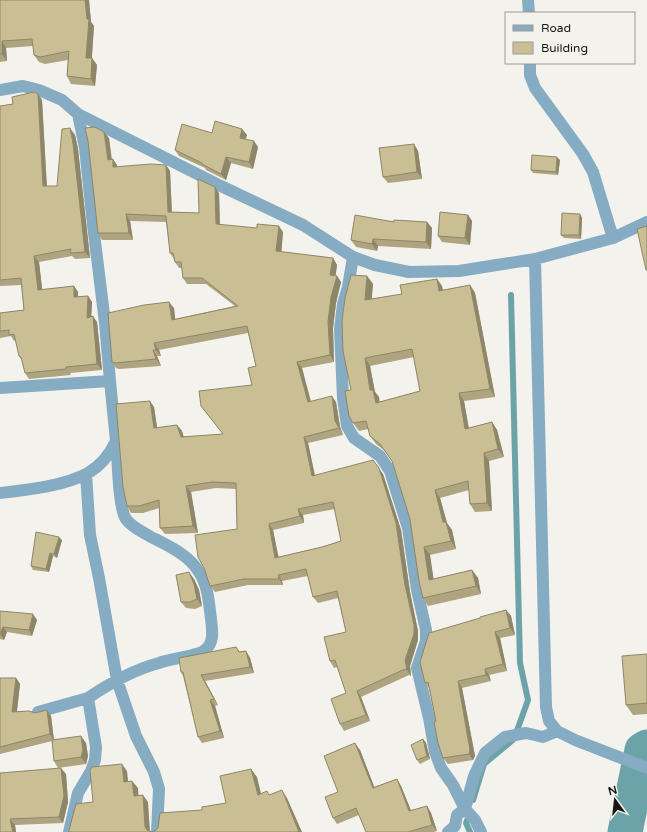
<svg xmlns="http://www.w3.org/2000/svg" width="647" height="832" viewBox="0 0 647 832" font-family="'Varela Round',sans-serif">
  <rect width="100%" height="100%" fill="#f4f2ed"/>
  <g fill="none" stroke-linecap="round" stroke-linejoin="round">
    <path stroke="#6ca3a9" stroke-width="6" d="M473,800l11,-36 30,-25 14,-39 -8,-37 -9,-368
      M470,832l-4,-9 4,-10"/>
    <path stroke="#6ca3a9" stroke-width="35" d="M625,832l17,-82 5,-3"/>
    <path stroke="#85acc2" stroke-width="12" d="M528,0l1,13
      M530,63v12l5,13 48,66 10,18 20,66
      M0,90l23,-4 16,4 23,10 16,14 143,72 82,39 50,32 22,8 34,7 50,-1 76,-12 78,-21 34,-16
      M353,257l-5,30 -5,17 -3,25 3,69 4,28 7,12 26,18 10,15 18,57 9,62 9,40v11l-9,27 12,50 6,34 6,16 12,17 12,24 10,11 6,12
      M535,259l11,448 3,14 8,10 18,9 72,28
      M0,388l110,-7
      M86,474l4,61 9,43 18,102 19,56 18,36 5,17 -2,43
      M0,493c26,-3 65,-7 88,-20 12,-7 22,-19 28,-32l-6,-60 -5,-58 -12,-98 -8,-77 -7,-34
      M38,712l50,-14
      M69,832l9,-39 13,-22 4,-11 1,-13 -8,-49c22,-15 45,-28 71,-35 10,-4 39,-7 46,-13 10,-8 7,-21 6,-31 -2,-16 -3,-34 -12,-47 -10,-17 -32,-27 -48,-35 -8,-5 -20,-10 -25,-18 -8,-11 -8,-62 -10,-78
      M448,832l7,-6 2,-11 8,-6 9,-33 11,-23 20,-16 21,-4 17,4 14,-6"/>
  </g>
  <path fill="#aea47f" fill-rule="evenodd" d="M0,0h89l2,22 3,4 -2,32 5,7 -2,21 -24,-2 -4,-8 1,-16 -23,4 -6,-2 -5,-7 -1,-9 -27,2 1,13 -7,1z
    M38,94l4,6 5,86h10l18,-51 3,14 12,109 -15,1 -3,-3 -33,6 3,28 32,-4 4,6v5l10,-1 4,6 -1,15 6,5 5,48 -32,3 1,2 -42,4 -4,-6 -3,-13 -3,-4 -3,-16 -2,1 -3,-5 -11,2v-25l24,-3 -3,-25 -21,1v-180l13,-2z
    M242,129l5,6 -1,4 12,8 -5,22 -22,-6 -5,17 -20,-10 -1,-2 -26,-12 -4,-6 37,-17z
    M109,138l3,21 5,6v2l49,-2 4,6 2,41 27,1 20,-20 1,32 63,7 -2,20 52,6 4,7 -2,11h2l4,6 -5,21 -3,25 1,34 -32,6 9,33 25,1 4,25 3,8 -35,8 7,32 68,-1 18,56 9,62 8,39v9l-8,26 1,10 -2,-1 -48,22 9,24 -26,10 -4,-7 6,-31 -9,-26 -3,1 -4,-7 16,-29 -8,-34 -20,5 -5,-6 -5,-21 -26,5 1,4h-35l-33,7 -5,-6 27,-57 -1,-40 -20,-1 -25,4 7,41 -33,1 -5,-6 -1,-20 -16,5h-12l-4,-7 27,-99 3,21 20,-3 5,6 2,6 39,-3 -22,-28 51,-21 4,-19 -8,-33 -89,17 2,6h-4l4,10 -42,3 -3,-1 -4,-6 62,-54 1,11 60,-13 -29,-22h-19l-4,-6 -1,-10h-3l-4,-6 -1,-3 -4,-6 -4,-31 -36,-1 3,19h-31l-4,-7zM335,509l6,32 -19,6 -44,10 -5,-27 31,-7 -1,-8z
    M414,144l4,7 4,28 -34,4 -5,-6z
    M560,160l-2,15 -25,-2 -2,-3z
    M580,214l2,4 -1,21 -17,-1 -3,-3z
    M468,215l4,6 -2,24 -28,-3 -4,-6z
    M394,222h33l5,6 -1,21 -53,-3 -1,5 -21,-4 -5,-7z
    M367,276l6,8 -2,15 31,-5 35,-15 5,7 1,4 27,-5 5,8 20,104 -31,4 5,27 23,-6 5,8 7,27 -15,4 3,50 -17,1 -5,-8 -1,-14 -29,8 7,25 5,7 4,19 -26,6 3,24 39,-9 6,8 3,16 -53,12 -5,-8 -13,-79 -18,-58 -7,-10 -9,-7 -6,-8 -2,-7 -9,2 -6,-8 -2,-33zM414,357l6,34 -41,11v-5l-4,-5 -5,-26z
    M62,540l-5,18 -4,-2 -4,16 -16,-2 -2,-4z
    M194,579l5,11 3,16 -7,3 -9,-1 -5,-6z
    M506,610l5,6 4,19 -15,3 7,33 -18,4 2,6 -29,7 13,68 -2,4 -25,4 -5,-6 -14,-70 -4,-5 55,-65z
    M0,611l37,9 -5,16 -25,-4 -3,8 -4,-1z
    M236,647l4,5 6,-1 4,7 4,15 -49,8 13,24 -3,1 9,32 -22,5 -4,-6 -15,-61 -2,-4z
    M647,654v60l-14,1 -7,-10z
    M0,678h16l4,6 -3,28 18,1 12,-3 4,6 3,24 32,3 2,13 -2,8 -28,4 -4,-7 -2,-20 -52,13z
    M423,739l3,4 4,16 -10,5 -3,-4z
    M360,750l14,37 23,-8 4,7 10,25 16,-5 4,7 6,18 -3,1h-68l-7,-17 -22,9 -4,-6 5,-26z
    M0,773l66,1 2,28 -5,21 -48,2 1,7h-16z"/>
  <path fill="#8d8668" d="M85,0h4l2,22 3,4 -3,39 -5,-7 1,-39z
    M2,41l4,7 1,13 -5,-7z
    M92,58l5,7 -2,21 -4,-7z
    M38,94l4,6 5,92 -4,-6z
    M70,128l5,7 3,14 12,109 -5,-6z
    M242,129l5,6 -3,9 -4,-6z
    M104,132l5,6 3,28 -4,-6z
    M254,141l4,6 -5,22 -4,-7z
    M414,144l4,7 4,28 -5,-7z
    M226,157l5,6 -5,17 -5,-6z
    M557,157l3,3 -2,15 -2,-3z
    M113,159l4,6v8l-4,-6z
    M166,165l4,6 2,47 -4,-6z
    M215,187l4,6 1,38 -4,-7z
    M126,214l4,7 3,19 -4,-7z
    M580,214l2,4 -1,21 -2,-4z
    M468,215l4,6 -2,24 -5,-7z
    M427,222l5,6 -1,21 -5,-7z
    M279,226l4,6 -2,25 -5,-6z
    M373,239l5,7 -1,5 -5,-7z
    M34,256l5,6 4,34 -5,-6z
    M333,258l4,7 -2,16 -5,-6z
    M337,276l4,6 -5,21 -3,25 1,34 -4,-7 -2,-33 3,-25z
    M367,276l6,8 -2,24 -6,-8z
    M437,279l5,7 2,13 -5,-8z
    M470,285l5,8 20,104 -5,-8z
    M74,286l4,6v11l-4,-6z
    M88,296l4,6 -1,22 -4,-6z
    M169,302l5,6 2,18 -4,-6z
    M93,316l4,6 5,48 -5,-6z
    M154,343l5,7 2,6 -5,-6z
    M153,350l4,6 4,10 -5,-7z
    M365,358l5,8 5,26 4,5 2,14 -5,-8 -6,-13z
    M297,362l5,6 10,40 -4,-6z
    M459,393l5,8 6,36 -5,-8z
    M332,396l4,6 4,25 3,8 -8,-14z
    M150,401l4,6 4,27 -4,-6z
    M492,422l5,8 7,27 -6,-8z
    M177,425l5,6 3,12 -4,-6z
    M304,437l4,6 8,39 -4,-6z
    M484,453l5,8 3,50 -5,-8z
    M373,460l10,14 18,56 9,62 8,39v9l-8,26 1,10 -4,-6z
    M186,486l5,6 7,41 -5,-7z
    M435,490l5,8 7,25 5,7 4,19 -5,-8 -8,-19z
    M298,509l5,6 1,8 -4,-7z
    M269,524l4,6 7,34 -5,-6z
    M59,537l3,3 -5,18 -3,-4z
    M424,547l6,8 5,33 -6,-8z
    M50,553l3,3 -4,16 -3,-3z
    M472,570l6,8 3,16 -5,-8z
    M189,572l5,7 5,11 3,16 -5,-7z
    M278,575l4,6 1,4 -4,-6z
    M506,610l5,6 4,19 -5,-7z
    M33,614l4,6 -5,16 -3,-6z
    M3,627l4,5 -3,8 -4,-6z
    M495,632l5,6 7,33 -4,-7z
    M246,651l4,7 4,15 -4,-6z
    M485,669l4,6 2,6 -5,-6z
    M201,675l4,6 13,24 -4,-6z
    M16,678l4,6 -4,34 -4,-6z
    M458,681l4,7 13,68 -2,4 -4,-6z
    M357,691l4,6 9,24 -4,-6z
    M210,700l5,6 9,32 -4,-7z
    M47,710l4,6 3,25 -4,-7z
    M81,736l5,7 2,13 -2,8 -5,-7z
    M423,739l3,4 4,16 -3,-3z
    M355,743l5,7 17,44 -4,-6z
    M122,764l5,7 2,18 -5,-7z
    M61,768l5,6 2,28 -5,21 -4,-6z
    M251,769l6,8 6,25 -5,-7z
    M397,779l4,7 13,32 -5,-7z
    M132,781l6,7 1,15 -5,-7z
    M282,790l5,8 15,34h-3z
    M143,795l5,7 2,30h-2l-3,-5z
    M427,806l4,7 6,18 -5,-6z
    M10,819l5,6 1,7h-3z"/>
  <path fill="#cabf94" stroke="#8d8668" fill-rule="evenodd" d="M0,0h85l2,19h2l-3,39h6l-1,21 -24,-3 2,-25 -29,6 -6,-2 -2,-16 -30,2v13h-2z
    M34,92l4,2 5,92h14l5,-57 8,-1 3,15 12,109 -15,1 1,-4 -37,7 4,34 36,-4v11l14,-1 -1,22 6,-2 4,48 -31,3v2l-41,4 -4,-16 -2,-1 -5,-22 -5,1v-5l-9,1v-18l24,-3 -3,-32 -21,2v-174l13,-2 -1,-7z
    M215,121l27,8 -2,9 14,3 -5,21 -23,-5 -5,17 -19,-10v-1l-27,-13 7,-26 30,9z
    M95,127l9,5 4,28 5,-1v8l38,-3 15,1 2,47 31,1 -1,-34 17,8 1,37 41,4v-4l22,2 -3,25 57,7 -3,17 7,1 -6,21 -3,25 2,33 -33,7 11,40 24,-6 3,25 4,7 -35,9 8,39 61,-16 6,8 17,55 9,62 9,40v9l-9,26 2,10 -2,-1 -48,22 9,24 -26,9 -9,-25 15,-6 -11,-33 -5,1 -6,-24 22,-5 -9,-41 -24,6 -7,-28 -28,6 1,4h-35l-34,7 -6,-18 -6,-11 -3,-22 42,-6 -1,-46 -24,-1 -26,4 7,40 -33,2 -1,-28 -20,6h-12l-4,-19 -7,-83 34,-3 4,27 23,-3 4,12 42,-3 -22,-28 -2,-15 53,-6 -4,-17 8,-2 -9,-40 -93,17 2,7h-3l3,9 -41,4 -3,-1 -4,-49 36,-8 25,-3 3,18 66,-14 -36,-28h-19l-2,-16h-6l-2,-9h-3l-4,-37 -40,-2 3,19h-31l-10,-92 -3,-13zM333,502l8,39 -19,6 -47,11 -6,-34 31,-8 -2,-7z
    M414,144l3,28 -34,5 -4,-29z
    M532,155l25,2 -1,15 -25,-2z
    M440,212l28,3 -3,23 -27,-2z
    M562,213l18,1 -1,21h-18z
    M355,215l39,7v-2l33,2 -1,20 -53,-3 -1,5 -21,-4z
    M647,226v44h-1l-9,-41z
    M351,275l16,1 -2,24 37,-6 -2,-9 37,-6 2,12 31,-6 20,104 -31,4 6,36 27,-7 6,27 -14,4 3,50 -17,1 -2,-23 -33,9 8,32h3l5,19 -27,6 5,33 43,-10 4,16 -53,12 -4,-17 -9,-62 -18,-58 -12,-17 -10,-8 -4,-15 -13,2 -4,-7 -4,-25 6,-1 -8,-39 -1,-30 3,-23zM412,349l8,42 -44,12 -3,-13h-3l-5,-32z
    M36,532l23,5 -5,17 -4,-1 -4,16 -15,-3z
    M189,572l5,12 3,15 -7,3h-9l-5,-27z
    M506,610l4,18 -15,4 8,32 -18,5 1,6 -28,6 12,69 -1,4 -26,4 -5,-15 -4,-21 2,-1 -8,-39 -3,1 -5,-21 9,-29 51,-15v-1z
    M0,611l33,3 -4,16 -26,-3 -3,7z
    M236,647l3,5 7,-1 4,16 -49,8 13,24 -4,1 10,31 -22,6 -15,-65h-2l-2,-14z
    M647,654v49l-21,2 -4,-49z
    M0,678h16l-4,34 17,-1 6,2 12,-3 3,24 -50,13z
    M81,736l2,14 -2,7 -27,4 -2,-21z
    M423,739l4,17 -10,4 -6,-15z
    M355,743l18,45 24,-9 12,32 18,-5 5,19 -24,7h-42l-10,-24 -23,10 -8,-21 13,-5 -14,-36z
    M122,764l2,18 8,-1 2,15 9,-1 2,32 2,3 5,2 3,-1 3,-3 2,-15 42,-3v-3l24,-4 -6,-27 31,-7 7,26 9,-4 2,4 13,-5 17,42h-230v-2l7,-26 17,-2 -3,-32 2,-3z
    M61,768l3,28 -5,21 -49,2 3,13h-13v-59z"/>
  <rect x="505" y="12" width="130" height="52" fill="#f4f2ed" stroke="#9c9a96"/>
  <rect x="513" y="25" width="20" height="6" fill="#85acc2" stroke="#9c9a96"/>
  <text x="541" y="32" font-size="12" fill="#171614">Road</text>
  <rect x="513" y="42" width="20" height="12" fill="#cabf94" stroke="#9c9a96"/>
  <text x="541" y="52" font-size="12" fill="#171614">Building</text>
  <g transform="translate(615 800) rotate(345)" stroke="#f4f2ed" stroke-width="3" paint-order="stroke">
  <path d="M0-3L7 15L0 10L-7 15Z" fill="#171614"/>
  <text y="-6" font-size="11" font-weight="bold" text-anchor="middle" fill="#171614">N</text>
  </g>
</svg>
